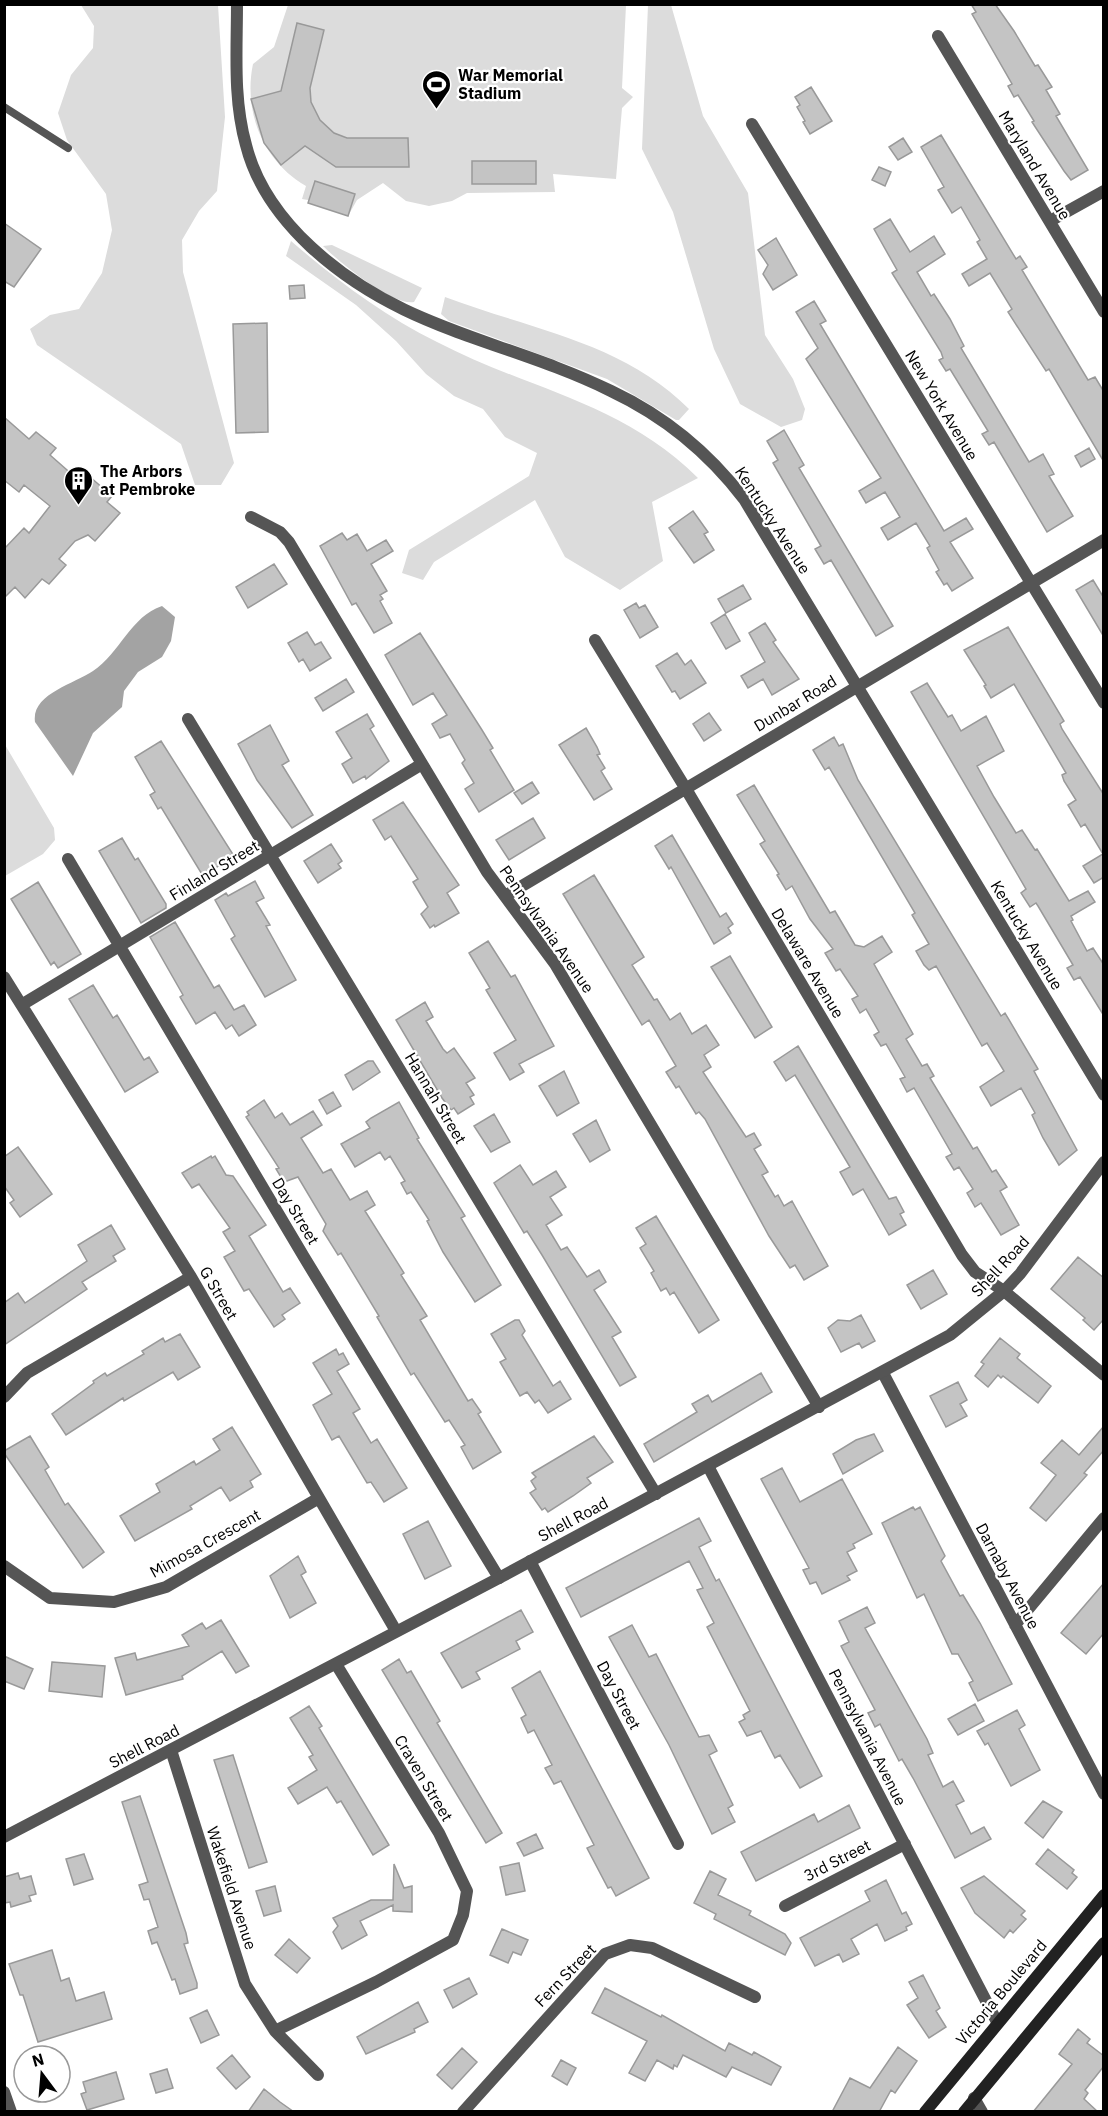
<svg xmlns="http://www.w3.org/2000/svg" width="1108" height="2116" viewBox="0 0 1108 2116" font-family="'IBM Plex Sans',sans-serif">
  <rect width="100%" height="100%" fill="#fff"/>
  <path fill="#dcdcdc" d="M81,5h137l7,112 -8,74 -18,20 -17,29 1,32 51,191 -13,22h-26l-14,-41 -144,-99 -7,-16 20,-14 29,-6 23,-36 10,-43 -6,-36 -39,-54 -9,-27 13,-38 22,-27 1,-22z
    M288,5h338l-4,83 11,9 -11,11 -6,71 -63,-5 2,18 -88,1 -15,8 -23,5 -23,-5 -23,-18 -26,17 -9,16 -40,-13v-3l-6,-1 4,-13c-43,-25 -63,-74 -53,-122l21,-17z
    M648,5h23l32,111 45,77 17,142 28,44 12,30 -3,11 -21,7 -41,-23 -26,-55 -41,-137 -31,-63z
    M291,241c44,38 93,75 146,101 92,48 183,59 261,136l-46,24 11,59 -43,29 -55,-33 -30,-57 -101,62 -11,18 -21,-7 7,-23 120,-74 8,-23 -32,-16 -22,-28 -29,-13 -28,-22 -30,-33 -40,-36 -70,-49z
    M332,245l90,43 -8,14c-22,4 -76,-41 -91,-56z
    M445,297c84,32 178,45 244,112l-10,11h-3l-69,-41 -158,-58 -8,-7z
    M4,743l50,85 1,12 -12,14 -38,22z"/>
  <path fill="#a3a3a3" d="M162,606l13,11 -4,24 -9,16 -24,15 -14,19 -2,16 -29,26 -20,43 -38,-54c-4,-28 39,-38 58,-51 27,-18 38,-55 69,-65z"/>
  <path fill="#c4c4c4" stroke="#999" stroke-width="1.5" d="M971,4h24l19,27 21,35 3,-1 14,22 -6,3 14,24 -4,2 32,54 -17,10 -7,-9 -32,-49 2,-1 -16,-26 -4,2 -6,-11 4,-2 -40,-70 4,-2z
    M297,23l27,7 -14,58 1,14 9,18 14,13 13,5h61l1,29h-73l-31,-21 -24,19 -17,-22 -13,-44 30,-8z
    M811,87l21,34 -22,13 -7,-12 2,-1 -8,-14 3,-2 -5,-8z
    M941,135l75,124 4,-3 7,11 -5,3 66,110 7,-3 9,15v70l-55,-93 -3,2 -38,-59 4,-3 -22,-36 -21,13 -7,-12 25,-15 -10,-17 3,-2 -19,-33 -9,6 -14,-23 6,-3 -23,-40z
    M903,138l9,14 -14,8 -9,-13z
    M472,161h64v23h-64z
    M879,167l12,5 -6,14 -13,-6z
    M315,181l40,13 -7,22 -40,-13z
    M890,219l20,33 24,-16 11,18 -28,18 14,24 3,-2 16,25 14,27 -3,2 68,114 14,-8 11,20 -5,2 24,40 -26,16 -53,-90 -5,3 -7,-11 6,-3 -38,-62 -4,2 -7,-11 4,-2 -2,-6 -49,-79 5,-3 -23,-41z
    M4,223l37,26 -27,38 -10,-6z
    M776,238l21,37 -24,15 -10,-16 5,-9 -10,-15z
    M304,285l1,13 -15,1 -1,-13z
    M814,301l12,20 -6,3 124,207 22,-13 7,11 -23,13 23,36 -21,13 -5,-8 -3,2 -8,-13 3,-2 -12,-22 3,-2 -14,-23 -28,17 -7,-12 19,-11 -15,-25 -19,11 -7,-12 22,-13 -75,-119 12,-11 -22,-36z
    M267,323l1,109 -32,1 -3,-109z
    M4,417l25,22 7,-7 20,16 -6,7 25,22 7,-7 30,26 -5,6 13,11 -25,28 -7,-6 -13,6 -16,18 7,6 -17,19 -7,-5 -17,19 -10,-11 -11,11v-49l20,-21 5,5 21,-27 -26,-21 -5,7 -15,-12z
    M784,430l20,35 -5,3 94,158 -17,10 -45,-76 -7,4 -9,-15 6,-3 -48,-83 5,-3 -11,-19z
    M1089,448l6,11 -14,8 -6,-11z
    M693,511l15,21 -4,2 10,16 -20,13 -25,-35z
    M342,533l5,7 10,-6 10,17 19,-11 7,11 -22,13 16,27 -7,4 3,4 -3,2 12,22 -18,10 -18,-30 -4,2 -32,-59z
    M274,564l13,20 -39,24 -12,-21z
    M1093,580l11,18v39l-28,-47z
    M743,585l8,14 -25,14 -8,-14z
    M636,603l3,5 6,-3 13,22 -18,11 -16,-28z
    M725,614l15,27 -14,8 -15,-26z
    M765,623l11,17 -3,2 26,37 -27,16 -9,-16 -15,9 -7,-12 24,-14 -16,-29z
    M1008,627l56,94 -4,3 2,5 42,66v82l-10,6 -11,-17 20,-12 -18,-30 -4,3 -13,-22 8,-5 -12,-19 -2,-6 4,-2 -52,-89 -23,14 -7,-12 2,-1 -22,-35z
    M307,632l8,13 6,-3 10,16 -21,13 -7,-12 -4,3 -11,-19z
    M420,633l62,97 11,18 -3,2 24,40 -35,22 -14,-23 9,-6 -12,-20 3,-3 -15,-26 -10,4 -8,-14 15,-9 -14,-22 -20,12 -28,-50z
    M677,653l8,12 6,-5 15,23 -26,16 -5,-8 -3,1 -16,-26z
    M346,679l8,13 -31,19 -8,-13z
    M927,683l21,34 4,-2 9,16 25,-15 18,35 -27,15 17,31 22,36 6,-3 13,20 2,-1 32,52 19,-10 7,11 -24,14 2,4 -2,1 16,30 6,-3 11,17v51l-24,-39 -6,3 -7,-12 6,-3 -35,-59 -2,-3 -6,4 -9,-14 5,-4 -115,-197z
    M709,713l12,17 -17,11 -11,-17z
    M367,714l7,12 -4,3 19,32 -23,18 -1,-3 -12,7 -11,-19 10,-6 -16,-26z
    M270,725l19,36 -7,4 31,50 -21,13 -35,-48 -19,-36z
    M586,728l11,19 3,7 -3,1 8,13 -4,3 11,18 -18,11 -35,-55z
    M834,737l5,9 4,-2 15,36 143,236 4,-3 33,56 -4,2 43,79 -18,15 -16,-27 -11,-23 3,-2 -14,-25 -30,18 -11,-19 24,-16 -17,-28 -5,3 -46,-80 -7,4 -5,-5 -8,-14 13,-7 -17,-29 3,-2 -86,-146 -4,3 -12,-20z
    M161,741l73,115 -31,20 -42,-69 -3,2 -8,-14 5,-3 -20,-35z
    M532,782l7,11 -17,11 -8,-11z
    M754,785l76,128 5,-2 20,34 9,2 18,-11 10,16 -18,12 39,70 -7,5 16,27 5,-2 7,12 -4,2 43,71 4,-2 15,25 4,-2 11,17 -7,4 19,34 -18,10 -20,-32 -6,4 -8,-14 6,-4 -14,-22 -5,3 -8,-13 6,-3 -38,-66 -7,4 -7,-13 5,-2 -19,-33 -5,2 -7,-11 5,-3 -13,-23 -6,4 -8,-14 6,-3 -18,-27 -4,2 -11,-18 8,-4 -23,-30 -18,-33 -6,4 -9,-15 2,-1 -19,-30 5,-3 -28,-46z
    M403,802l56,83 -12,8 12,20 -24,14 -1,-2 -4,3 -9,-14 7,-7 -15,-25 5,-3 -27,-43 -6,4 -12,-20z
    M533,818l12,20 -36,22 -13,-20z
    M672,835l48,82 6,-4 7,11 -5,4 3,5 -17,11 -43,-77 -2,2 -14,-23z
    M122,838l13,22 3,-2 28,46v4l-25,15 -42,-72z
    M331,844l11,17 -4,3 3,4 -23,15 -14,-22z
    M594,875l50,82 -12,8 22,35 3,-1 13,21 10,-7 12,21 14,-9 13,20 -15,10 7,12 -8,5 43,65 8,-4 7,12 -7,4 14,23 -6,3 13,22 3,-2 6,11 8,-5 36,65 -24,14 -9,-15 -5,3 -21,-32 -64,-117 -6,-7 -3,2 -17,-28 -3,2 -10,-16 10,-6 -27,-46 -7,5 -79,-131z
    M255,881l9,17 -8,4 14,23 -4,1 30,54 -31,17 -34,-58 4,-3 -20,-36 11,-7 2,3z
    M38,882l43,72 -23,14 -4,-6 -3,3 -40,-66z
    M175,922l39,66 5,-3 15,25 10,-5 12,20 -17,11 -7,-11 -6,4 -11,-17 -19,12 -16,-27 3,-2 -33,-58z
    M488,941l23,36 4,-2 39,71 -35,18 5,8 -14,8 -16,-27 22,-13 -30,-50 4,-2 -21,-35z
    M730,956l42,71 -17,11 -44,-71z
    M93,985l20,33 4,-3 27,45 5,-3 9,15 -33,20 -56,-93z
    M425,1002l8,15 -7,4 17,28 4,4 7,-5 21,30 -9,5 8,12 -4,2 4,7 -16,10 -4,-6 -3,2 -9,-12 -46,-78z
    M798,1046l91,153 7,-2 8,15 -4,2 6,11 -17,10 -26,-46 -10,6 -13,-23 10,-5 -55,-92 -9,6 -12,-19z
    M368,1061h5l7,11 -27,18 -8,-15z
    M564,1071l15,32 -22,13 -18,-30z
    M333,1092l8,14 -14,8 -8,-14z
    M264,1100l11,18 7,-5 8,12 23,-14 9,14 -21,13 22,35 8,-4 19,31 17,-9 8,14 -10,6 39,62 -3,2 26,41 -7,4 48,81 4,-2 9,13 -3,2 23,38 -28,17 -12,-22 4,-2 -16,-25 -4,2 -31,-49 -3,2 -34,-58 2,-1 -38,-63 -3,2 -15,-24 3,-7 -28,-47 -14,5 -8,-13 3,-1 -33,-51 3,-2 -2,-3z
    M399,1102l20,36 -2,1 48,77 -4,2 40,67 -26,17 -32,-50 -16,-31 2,-1 -18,-28 -4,2 -6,-11 4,-2 -15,-25 -5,4 -5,-8 -25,15 -14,-23 29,-16 -4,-6 5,-4z
    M494,1114l16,28 -19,10 -17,-26z
    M596,1120l14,30 -20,12 -17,-28z
    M18,1147l34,47 -32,23 -10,-14 4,-3 -10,-14v-29z
    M211,1156l1,2 3,-2 11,19 7,1 33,49 -17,11 34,56 7,-4 10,15 -18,12 3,4 -11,8 -25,-38 -5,2 -20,-34 11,-6 -12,-19 7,-4 -31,-44 -7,4 -10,-15z
    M520,1165l13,20 23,-14 10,16 -16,10 12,18 -16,10 15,25 6,-3 20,30 12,-7 7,12 -12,8 27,42 -9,5 24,40 -16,9 -78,-131 -15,-24 -3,2 -30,-50z
    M656,1216l63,104 -20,13 -25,-41 -4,3 -4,-7 -5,3 -10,-18 3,-2 -14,-23 6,-4 -10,-16z
    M111,1225l14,24 -12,7 3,5 -34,21 5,7 -83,56v-42l14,-10 7,10 62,-42 -9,-16z
    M1078,1257l26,21v41l-10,11 -11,-10 2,-2 -34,-29z
    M933,1270l14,24 -26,15 -14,-24z
    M861,1315l14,26 -13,7 -3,-5 -18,9 -13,-24 10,-8 12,1z
    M515,1320h4l6,11 -3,4 31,51 7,-5 11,18 -23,14 -9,-13 -4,3 -8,-11 -7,4 -20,-34 6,-3 -15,-25z
    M180,1334l20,33 -22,13 -5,-8 -49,29 -1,-3 -57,37 -14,-21 42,-31 -1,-2 12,-8 2,3 37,-22 -2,-3 21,-13 2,4z
    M1000,1338l20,16 -3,4 34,28 -13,17 -35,-27 -2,2 -3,-3 -10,12 -13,-11 9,-12 -3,-2z
    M336,1349l3,6 4,-2 6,11 -12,7 23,38 -7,4 18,30 6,-4 30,49 -23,14 -13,-20 -4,1 -28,-47 -7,4 -19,-35 19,-11 -19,-31z
    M761,1373l11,19 -118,70 -10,-18 53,-32 -5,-8 16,-9 4,7z
    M958,1382l9,18 -7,4 7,12 -21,11 -16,-31z
    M1104,1426v24l-20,23 3,2 -41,46 -16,-13 26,-33 -15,-12 21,-23 17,15z
    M232,1427l29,47 -11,7 3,6 -23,14 -9,-14 -31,19 2,3 -57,32 -15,-25 40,-24 -4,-8 38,-23 2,4 24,-15 -7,-11z
    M874,1434l9,17 -40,23 -10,-20 23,-14z
    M30,1436l19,31 -4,3 20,35 3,-2 36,49 -21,16 -79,-115v-2z
    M594,1436l19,26 -26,16 4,5 -18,13 -25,16 -3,-4 -3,2 -12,-17 6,-4 -5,-8 5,-4 -4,-4z
    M782,1468l18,34 42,-23 30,55 -19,10 2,4 -8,4 10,19 -10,5 3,4 -28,14 -6,-12 -6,2 -7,-14 6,-2 -48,-89z
    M913,1507l2,3 5,-3 25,49 -4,5 19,35 3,-1 17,28 32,61 -34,17 -9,-18 4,-2 -15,-27h-6l-28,-60 -7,4 -35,-75z
    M699,1518l12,23 -12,6 17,34 3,-2 103,197 -22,12 -20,-33 -5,3 -14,-27 -14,5 -8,-14 6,-3 -2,-4 7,-4 -43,-84 7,-4 -17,-33 6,-2 -14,-27 -108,56 -15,-29z
    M428,1521l23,45 -26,13 -22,-45z
    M298,1556l8,16 -5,3 15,28 -26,15 -20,-42z
    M1104,1583v50l-18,21 -25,-21z
    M867,1607l8,16 -10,5 62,111 6,14 -5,2 15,32 10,-6 11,20 -8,4 15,29 13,-7 7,12 -36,19 -42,-80 -11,-19 -3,2 -19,-37 -5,3 -7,-14 7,-3 -34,-64 8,-4 -10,-21z
    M521,1610l12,22 -17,9 4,8 -44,23 4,7 -18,9 -21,-35z
    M221,1620l28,46 -13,7 -14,-22 -40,25 1,3 -57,16 -11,-37 20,-5 2,7 52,-14 -7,-11 20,-12 4,6z
    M632,1625l17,32 7,-3 43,83 10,-2 8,16 -8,4 24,50 -5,3 7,14 -23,12 -43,-89 -60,-108z
    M4,1656l29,13 -9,20 -20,-8z
    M399,1659l8,14 4,-2 29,50 -3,2 65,110 -16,10 -104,-173z
    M52,1662l53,4 -3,31 -53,-6z
    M540,1671l109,207 -33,18 -5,-9 -3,1 -21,-40 7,-3 -33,-64 -7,3 -9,-16 7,-3 -18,-35 -6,3 -7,-15 5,-3 -14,-27z
    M975,1704l9,17 -26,14 -10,-16z
    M309,1706l13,20 -3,2 70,117 -16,10 -32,-54 -4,2 -10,-16 -29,17 -10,-16 29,-18 -8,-13 4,-2 -23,-37z
    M1017,1710l8,15 -6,4 21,41 -29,16 -23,-43 -3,2 -8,-14z
    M233,1755l34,107 -18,6 -35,-108z
    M140,1796l46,137 2,10 -4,1 13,39v5l-17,6 -5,-15 -3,1 -15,-38 -5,2 -4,-13 10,-4 -9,-28 -5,1 -5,-15 9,-3 -26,-80z
    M1043,1801l19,11 -19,26 -18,-15z
    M849,1805l11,23 -104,53 -15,-29 73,-38 4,8z
    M536,1834l7,14 -19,8 -7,-13z
    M1048,1849l26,21 -2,3 5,4 -10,12 -31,-25z
    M84,1854l9,25 -19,6 -8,-26z
    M519,1863l6,28 -19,4 -6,-28z
    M394,1864l10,24 8,-2v26l-19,-1v-6l-33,16 7,14 -25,14 -9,-17 5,-6 -5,-8 38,-18h22z
    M710,1871l16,8 -8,16 33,16 -2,4 36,19 6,9 -6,12 -71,-36 2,-5 -22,-11z
    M18,1873l2,6 11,-3 5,18 -7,2 2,5 -20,6 -1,-5 -6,1v-26z
    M984,1876l41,35 -4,4 5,4 -13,14 -3,-3 -6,8 -29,-25 -14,-25z
    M886,1880l16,34 4,-2 6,12 -6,3 1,3 -22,11 -8,-17 -26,15 8,15 -16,8 -4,-8 -24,12 -15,-28 70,-37 -5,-10z
    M275,1886l6,25 -17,5 -8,-25z
    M502,1929l26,11 -7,15 -8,-3 -5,11 -18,-8z
    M289,1939l21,19 -13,15 -22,-18z
    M52,1950l9,31 8,-3 7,23 28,-9 8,27 -74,23 -15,-47h-3l-11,-31z
    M923,1975l17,33 -4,3 10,16 -17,11 -22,-33 11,-7 -9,-16z
    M469,1978l8,16 -24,14 -9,-18z
    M605,1988l56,29 1,-2 63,36 4,-8 23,12 2,-3 27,15 -10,18 -39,-18 -6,10 -43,-22 -6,12 -3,-2 -1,4 -16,-9 -12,21 -16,-8 18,-32 -55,-28z
    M418,2002l10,20 -14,7 1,3 -49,22 -9,-17z
    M207,2010l12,25 -18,8 -11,-25z
    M1078,2029l12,10 -3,4 17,13v10l-19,24 3,3 -4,6 14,13h-65l39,-48 -13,-10z
    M898,2047l19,14 -22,32 -4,-3 -12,22h-47l18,-34 20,10z
    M462,2048l15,14 -25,27 -15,-14z
    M232,2055l18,22 -14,12 -19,-21z
    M561,2060l15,8 -9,17 -15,-9z
    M167,2069l6,19 -17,5 -6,-19z
    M116,2072l8,27 -37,11 -6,-16 5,-2 -3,-10z
    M264,2089l16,13 14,10h-46z"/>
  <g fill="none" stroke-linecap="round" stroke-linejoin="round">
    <path stroke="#555" stroke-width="8" d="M4,107l64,41"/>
    <path stroke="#555" stroke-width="12" d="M237,4c0,47 -4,95 9,141 10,40 34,73 65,102 92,85 194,92 300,144 53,25 98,62 133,108l360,596
      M938,36l166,276
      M752,124l352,579
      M1050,221l54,-30
      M251,517l29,15 9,10 198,330 68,92 264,443
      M595,640l91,149 276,466 13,17 29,19 100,84
      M188,719l468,775
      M68,859l236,398 195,321
      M505,896l599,-356
      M4,977l187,300 205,354
      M23,1004l399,-240
      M883,1373l221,421
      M4,1397l23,-24 164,-96
      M708,1466l289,556
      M530,1561l148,283
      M4,1566l46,32 64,4 52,-15 153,-89
      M1015,1625l89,-107
      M171,1750l74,234 30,47 101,-49 77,-42 10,-25 4,-24 -28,-58 -103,-169
      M785,1906l120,-62
      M275,2031l43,44
      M4,2092l7,20
      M974,2098l8,14
      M463,2112l142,-158 25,-9 22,3 103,49"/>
    <path stroke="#555" stroke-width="12" d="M4,1837l495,-259 451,-243 54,-44 16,-17 84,-112"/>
    <path stroke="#222" stroke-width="12" d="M925,2112l179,-217
      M964,2112l140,-169"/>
  </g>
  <defs>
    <symbol id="stadium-pin" viewBox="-11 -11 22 30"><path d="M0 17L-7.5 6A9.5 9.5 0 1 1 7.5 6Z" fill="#000" stroke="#fff"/><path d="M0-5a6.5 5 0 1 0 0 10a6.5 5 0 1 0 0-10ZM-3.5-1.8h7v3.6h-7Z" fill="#fff"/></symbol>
    <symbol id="building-pin" viewBox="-11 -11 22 30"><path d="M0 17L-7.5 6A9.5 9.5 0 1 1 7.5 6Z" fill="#000" stroke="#fff"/><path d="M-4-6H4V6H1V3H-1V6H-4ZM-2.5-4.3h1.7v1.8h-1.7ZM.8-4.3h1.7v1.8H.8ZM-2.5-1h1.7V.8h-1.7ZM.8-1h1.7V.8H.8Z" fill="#fff"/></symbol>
  </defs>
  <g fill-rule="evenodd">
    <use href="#stadium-pin" x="420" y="68" width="33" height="45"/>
    <use href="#building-pin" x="62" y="464" width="33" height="45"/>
  </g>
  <g text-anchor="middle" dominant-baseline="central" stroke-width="4.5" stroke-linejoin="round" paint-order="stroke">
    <g font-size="16" font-weight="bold" fill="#000" stroke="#fff" text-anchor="start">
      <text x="458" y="75">War Memorial<tspan x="458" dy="18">Stadium</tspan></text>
      <text x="100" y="471">The Arbors<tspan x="100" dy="18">at Pembroke</tspan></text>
    </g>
    <g font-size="16" fill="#000" stroke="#fff">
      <text transform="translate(1035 165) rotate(59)">Maryland Avenue</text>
      <text transform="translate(942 405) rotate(59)">New York Avenue</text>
      <text transform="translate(773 520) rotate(57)">Kentucky Avenue</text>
      <text transform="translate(795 703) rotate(-31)">Dunbar Road</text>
      <text transform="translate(214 870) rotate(-31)">Finland Street</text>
      <text transform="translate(547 929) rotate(55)">Pennsylvania Avenue</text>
      <text transform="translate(1027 935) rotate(59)">Kentucky Avenue</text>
      <text transform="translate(808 963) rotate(59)">Delaware Avenue</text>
      <text transform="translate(436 1098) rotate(59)">Hannah Street</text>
      <text transform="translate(296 1211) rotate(59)">Day Street</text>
      <text transform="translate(1000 1266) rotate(-47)">Shell Road</text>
      <text transform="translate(219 1293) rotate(60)">G Street</text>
      <text transform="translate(573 1519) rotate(-28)">Shell Road</text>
      <text transform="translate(205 1543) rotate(-29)">Mimosa Crescent</text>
      <text transform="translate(1008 1576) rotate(62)">Darnaby Avenue</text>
      <text transform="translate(619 1695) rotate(62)">Day Street</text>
      <text transform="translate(868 1737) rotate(63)">Pennsylvania Avenue</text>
      <text transform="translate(144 1746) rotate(-27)">Shell Road</text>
      <text transform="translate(424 1778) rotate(59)">Craven Street</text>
      <text transform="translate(837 1860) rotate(-27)">3rd Street</text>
      <text transform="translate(232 1888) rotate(72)">Wakefield Avenue</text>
      <text transform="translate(565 1975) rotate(-46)">Fern Street</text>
      <text transform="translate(1001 1992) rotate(-50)">Victoria Boulevard</text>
    </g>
  </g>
  <rect width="1108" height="2116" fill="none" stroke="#000000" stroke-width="12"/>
  <g transform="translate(42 2074) rotate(344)"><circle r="28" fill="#ffffff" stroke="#999999" stroke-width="1.5"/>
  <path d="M0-4.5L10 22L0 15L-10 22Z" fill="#000000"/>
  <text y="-9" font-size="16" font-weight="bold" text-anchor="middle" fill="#000000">N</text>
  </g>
</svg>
